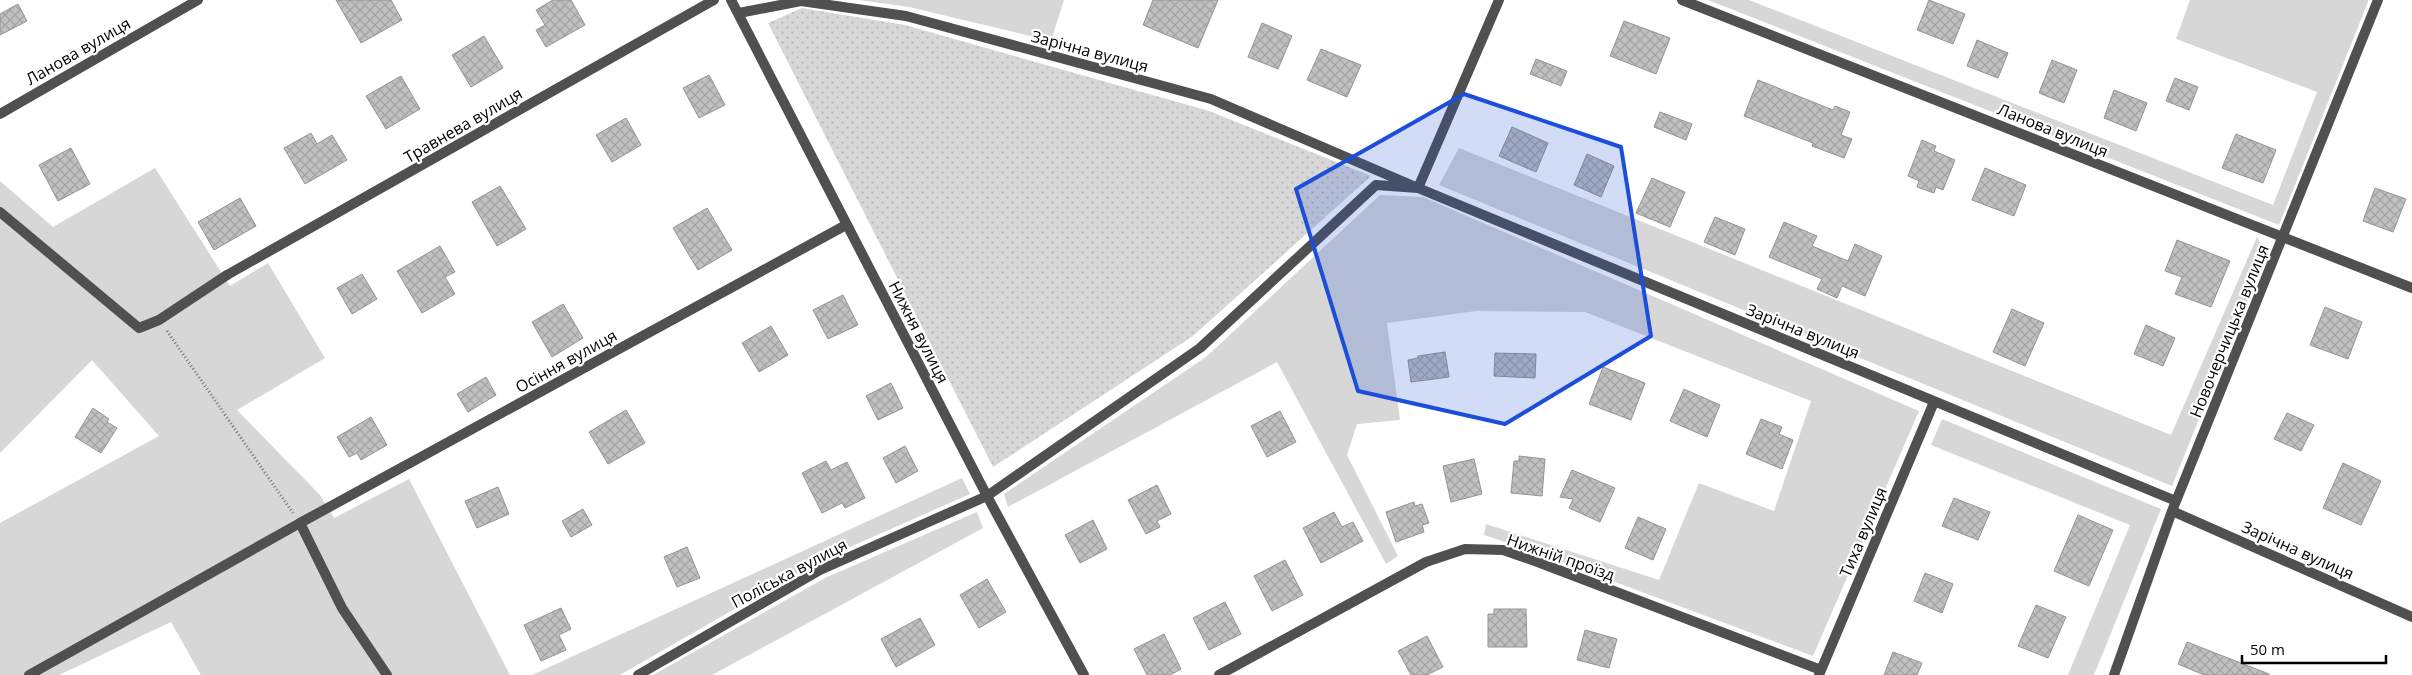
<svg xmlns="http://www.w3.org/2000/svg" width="2412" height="675" viewBox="0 0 2412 675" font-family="'Open Sans',sans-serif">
  <defs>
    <pattern id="garden-dots" width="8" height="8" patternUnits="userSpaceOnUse" patternTransform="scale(1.25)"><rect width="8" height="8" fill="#d7d7d7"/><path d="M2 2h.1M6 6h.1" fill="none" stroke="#b7b7b7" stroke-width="1.8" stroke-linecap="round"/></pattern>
    <pattern id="building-cross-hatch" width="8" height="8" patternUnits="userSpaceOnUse" patternTransform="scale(1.25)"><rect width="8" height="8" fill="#c0c0c0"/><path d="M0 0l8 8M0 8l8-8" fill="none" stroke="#a3a3a3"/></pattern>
  </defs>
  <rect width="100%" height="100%" fill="#fff"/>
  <path fill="#d7d7d7" d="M859,0h205l-13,41 -142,-34z
    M1708,0h41l524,205 44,-113 -141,-53 14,-39h178v2l-89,223z
    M1459,148l712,287 86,-198 9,16 -94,233 -733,-301z
    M155,168l75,118 38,-23 57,95 -88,52 83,85 14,23 75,-39 101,196h-309l-30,-53 -112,53h-59v-152l159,-87 -67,-76 -92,93v-272l53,46z
    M1380,195l43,2 496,214 -106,245 -275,-103 -54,-18 2,-11 173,56 40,-97 75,28 37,-110 -226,-89 -109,-1 -89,12 13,97 -43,4 -10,31 51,101 -12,8 -109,-202 -269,145 -4,-13 202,-137z
    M1942,419l219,90 -67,166h-26l62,-150 -199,-80z
    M962,478l8,16 -154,68 -196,113h-88z
    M977,512l6,16 -271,147h-59l172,-97z"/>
  <path fill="url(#garden-dots)" d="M802,8l103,17 304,86 162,65 -178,160 -200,131 -225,-444z"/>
  <path fill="url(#building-cross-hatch)" stroke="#949494" d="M336,0h55l11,20 -41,23z
    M553,0h18l14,25 -39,22 -10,-17 9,-5 -9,-15z
    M1153,0h65l-20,48 -55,-23z
    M1929,0l36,14 -12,30 -36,-14z
    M18,4l9,17 -27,14v-21z
    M1624,21l46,17 -14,36 -46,-18z
    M1262,23l30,13 -14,33 -30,-12z
    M484,36l19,32 -32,19 -19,-32z
    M1977,40l31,13 -10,25 -31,-12z
    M1321,49l40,16 -14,32 -40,-17z
    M1536,59l31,12 -6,15 -31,-12z
    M2052,60l25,10 -13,33 -25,-10z
    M709,75l16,30 -26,13 -16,-30z
    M401,76l19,33 -34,20 -20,-33z
    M2175,78l23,9 -9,23 -23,-9z
    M1758,80l75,30 2,-4 15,6 -9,23 11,4 -8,19 -32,-12 1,-3 -69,-27z
    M2114,90l33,13 -11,28 -32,-13z
    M1660,112l32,12 -6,16 -32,-13z
    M626,118l15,27 -29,17 -16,-27z
    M1512,127l36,16 -12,29 -37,-16z
    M311,133l6,11 15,-9 15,25 -42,24 -21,-36z
    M2236,134l40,16 -13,33 -41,-15z
    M1922,140l14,6 -2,5 21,9 -12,30 -7,-3 -2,6 -17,-6 2,-6 -11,-5z
    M71,148l19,36 -32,17 -19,-36z
    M1587,154l27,12 -13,31 -27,-12z
    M1985,168l41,17 -12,31 -42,-16z
    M1652,178l33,14 -15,35 -34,-14z
    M500,186l26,43 -29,17 -25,-44z
    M2375,188l31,11 -13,33 -30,-11z
    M240,198l16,28 -42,24 -16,-28z
    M707,208l25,42 -34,20 -25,-42z
    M1715,217l30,12 -10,26 -31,-13z
    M1784,222l33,14 -5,10 36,15 7,-17 27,12 -17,40 -23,-10 -5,12 -20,-9 5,-10 -53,-22z
    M2177,240l53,21 -19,46 -36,-13 7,-17 -17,-6z
    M440,246l15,26 -10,5 10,17 -33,19 -25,-42z
    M362,274l15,25 -25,15 -15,-26z
    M843,295l15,30 -30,14 -15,-29z
    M563,304l20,34 -31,19 -20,-35z
    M2325,307l37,15 -14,37 -38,-14z
    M2012,309l32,14 -19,43 -32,-14z
    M2146,325l29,13 -12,28 -29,-12z
    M771,326l17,29 -29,17 -17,-29z
    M1445,352l4,25 -38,5 -3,-22 10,-2v-2z
    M1495,353l41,1 -1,24 -41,-2z
    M1603,367l42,16 -14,37 -42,-16z
    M486,377l10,18 -28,17 -11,-18z
    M891,383l12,25 -25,12 -12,-24z
    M1684,389l36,16 -13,32 -37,-16z
    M93,408l16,11 -2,3 10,6 -16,25 -26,-16z
    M626,410l19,33 -37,21 -19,-32z
    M1280,411l16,31 -29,15 -16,-31z
    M2287,413l27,12 -13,26 -27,-12z
    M371,417l16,28 -26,15 -4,-7 -8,4 -12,-20z
    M1761,419l21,8 -3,7 14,6 -11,29 -36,-15z
    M905,446l13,25 -22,12 -13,-25z
    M1519,456l26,3 -3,37 -31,-3 3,-32h5z
    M1474,459l8,35 -31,8 -8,-36z
    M826,461l5,9 16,-8 18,36 -20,10 -3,-5 -20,10 -20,-40z
    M2343,463l38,18 -20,44 -38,-17z
    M1572,470l43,18 -15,34 -31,-14 4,-9 -13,-2z
    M1157,485l14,29 -14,7 3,6 -14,7 -18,-34z
    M498,487l11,27 -32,14 -12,-27z
    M1954,498l36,14 -12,28 -36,-14z
    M1414,502l1,4 7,-2 7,19 -7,2 2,7 -28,10 -10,-30z
    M583,509l9,16 -21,12 -9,-16z
    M1334,512l8,15 11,-5 10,19 -42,22 -18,-35z
    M2078,515l35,15 -24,56 -35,-15z
    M1638,517l28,12 -13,31 -28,-12z
    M1093,520l14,29 -27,14 -15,-28z
    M687,547l13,31 -23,9 -13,-30z
    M1285,560l18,35 -31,16 -18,-35z
    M1925,573l28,11 -11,29 -28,-12z
    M987,579l19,33 -27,16 -19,-33z
    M1225,602l16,32 -32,16 -16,-32z
    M2036,605l30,12 -18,41 -30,-12z
    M561,608l10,21 -12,6 7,15 -25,11 -17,-36z
    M1494,609h32l1,38h-39v-33h6z
    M920,618l15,27 -39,22 -15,-28z
    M1585,630l32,9 -8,29 -32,-8z
    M1164,634l17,35 -11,6h-23l-13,-26z
    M1427,636l16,31 -16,8h-16l-13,-24z
    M2187,642l82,32v1h-65l-26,-11z
    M1893,652l29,11 -5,12h-33z"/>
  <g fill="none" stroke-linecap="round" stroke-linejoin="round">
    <path stroke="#727272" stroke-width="3" stroke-dasharray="1 2.5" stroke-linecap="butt" d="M167,331l126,182"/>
    <path stroke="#505050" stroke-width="10" d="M0,212l139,116 20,-8 68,-45
      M29,675l271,-152"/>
    <path stroke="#505050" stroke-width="10" d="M731,0l256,496 97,179
      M1682,0l730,288
      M739,13l62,-12 105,15 305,83 207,89 758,313
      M0,114l198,-114
      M227,275l487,-275
      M2172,511l240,106
      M387,675l-45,-67 -42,-85 546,-298
      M638,675l182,-105 167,-74 213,-148 176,-163 42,3 81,-188
      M1219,675l207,-113 39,-13 38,1 32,11 286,109
      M1819,675l115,-273
      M2114,675l58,-164 206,-511"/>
  </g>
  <path fill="#1d4ed8" fill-opacity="0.2" stroke="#1d4ed8" stroke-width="4" stroke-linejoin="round" d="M1464,94l157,53 30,189 -146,88 -147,-33 -62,-202z"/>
  <g text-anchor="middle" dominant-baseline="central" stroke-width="4.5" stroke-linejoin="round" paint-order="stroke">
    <g font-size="16" fill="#000" stroke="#fff">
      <text transform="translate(78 51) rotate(-30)">Ланова вулиця</text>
      <text transform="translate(1090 51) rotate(15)">Зарічна вулиця</text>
      <text transform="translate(463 125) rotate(-30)">Травнева вулиця</text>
      <text transform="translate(2053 130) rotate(22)">Ланова вулиця</text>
      <text transform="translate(1803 331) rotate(22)">Зарічна вулиця</text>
      <text transform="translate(2229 331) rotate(-68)">Новочерчицька вулиця</text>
      <text transform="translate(919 332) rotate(63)">Нижня вулиця</text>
      <text transform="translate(566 361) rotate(-29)">Осіння вулиця</text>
      <text transform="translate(1863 532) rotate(-67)">Тиха вулиця</text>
      <text transform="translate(2298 550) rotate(24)">Зарічна вулиця</text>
      <text transform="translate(1561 557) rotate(19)">Нижній проїзд</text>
      <text transform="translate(789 573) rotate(-28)">Поліська вулиця</text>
    </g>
  </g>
  <path d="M2242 655v8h144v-8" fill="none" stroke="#000000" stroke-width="2.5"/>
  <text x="2250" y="655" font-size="15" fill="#000000" stroke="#ffffff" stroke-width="4" paint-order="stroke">50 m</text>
</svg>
